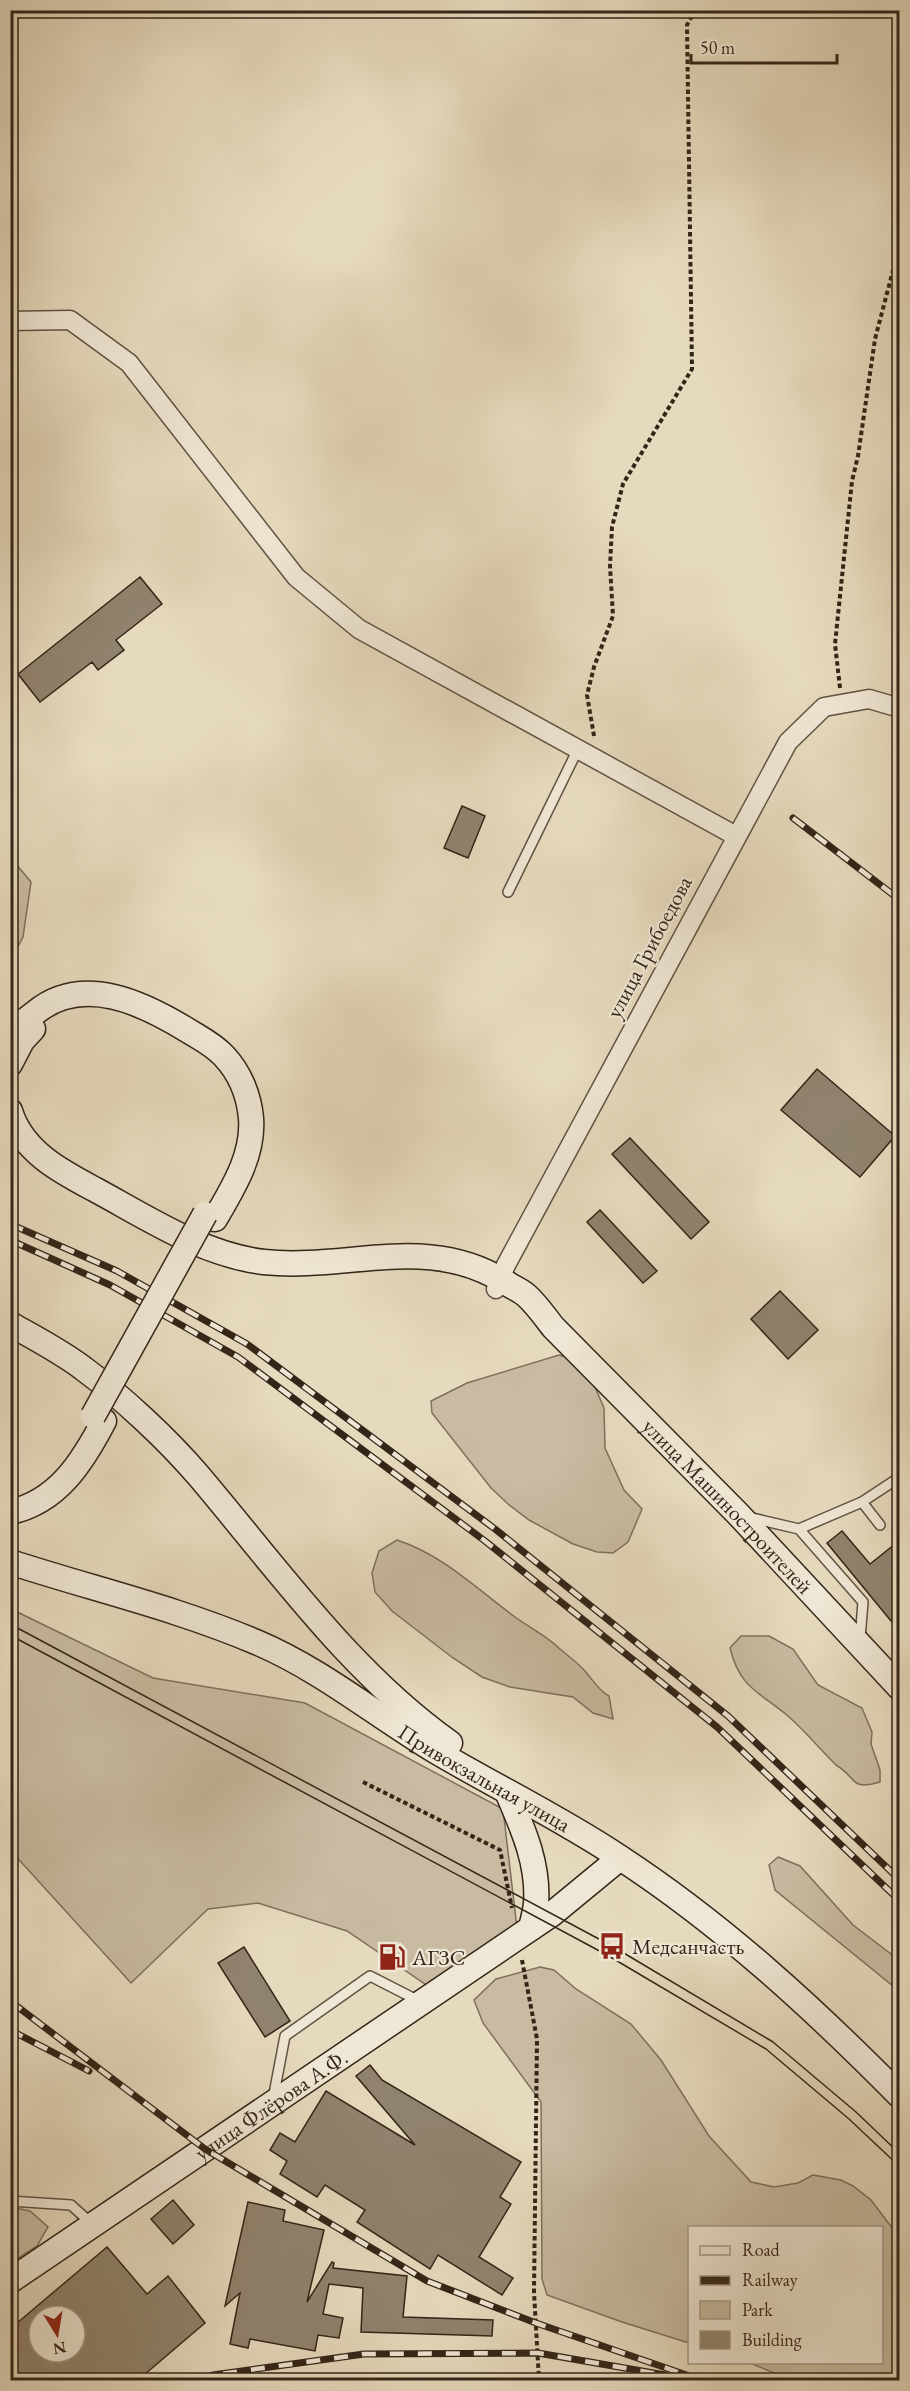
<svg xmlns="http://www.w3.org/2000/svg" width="910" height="2391" viewBox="0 0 910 2391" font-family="'EB Garamond',serif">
  <rect width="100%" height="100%" fill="#e6dabe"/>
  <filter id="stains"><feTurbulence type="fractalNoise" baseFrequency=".00333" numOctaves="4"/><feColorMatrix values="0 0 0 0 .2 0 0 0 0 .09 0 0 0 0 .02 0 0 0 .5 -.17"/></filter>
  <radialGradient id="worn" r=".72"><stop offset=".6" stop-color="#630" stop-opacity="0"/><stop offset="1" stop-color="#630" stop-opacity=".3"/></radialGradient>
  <path fill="#c8bba2" stroke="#7e705d" stroke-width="1.5" d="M11,858l20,24 -8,55 -12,23z
    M559,1355l14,4 22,28 9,21 1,40 19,42 18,19 -14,33 -15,11 -16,-1 -24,-8 -44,-24 -21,-16 -17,-16 -59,-75 -1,-12 36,-18z
    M397,1540c46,15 80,49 118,77 15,11 32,19 45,32 7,6 14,11 21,18 10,9 16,23 28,29l4,23 -20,-6 -20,-16 -63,-10 -28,-10 -29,-19 -61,-47 -17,-19 -3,-19 7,-22z
    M11,1609l142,69 152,25 198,106 14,119 -89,58 -81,-55 -89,-28 -50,6 -77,74 -120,-132z
    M741,1636h28l24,13 25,36 44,23 10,24 -1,12 9,26v12c-31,9 -22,-4 -44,-17 -16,-16 -30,-33 -47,-48 -29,-25 -49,-28 -59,-69z
    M778,1857l22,9 53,59 46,35v31l-124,-101 -6,-25z
    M540,1967l14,3 22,19 55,35 30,36 48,76 42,46 23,5 24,-4 15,-8 28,5 12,6 18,14 28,37v143h-108l-41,-17 132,-1v-134h-192l-1,115 -67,-21 -75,-27 -5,-16 -1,-177 -58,-79 -9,-23 22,-21z
    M11,2207l19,4 18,16 -11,19 -26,17z
    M402,2376v4h-73z"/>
  <path fill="#90836e" stroke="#332518" stroke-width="1.5" fill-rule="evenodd" d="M140,577l22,27 -46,36 8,10 -26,20 -6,-8 -52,40 -22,-28z
    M462,806l23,10 -17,42 -24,-10z
    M817,1069l78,67 -35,41 -79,-67z
    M630,1138l79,84 -18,17 -79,-85z
    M600,1210l57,61 -14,12 -56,-61z
    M780,1291l38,39 -30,29 -37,-40z
    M842,1531l28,33 30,-24v92l-73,-89z
    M244,1947l46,74 -25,16 -47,-74z
    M370,2065l12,15 139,82 -21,35 11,7 -32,53 34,21 -11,17 -64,-40 -8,14 -73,-47 8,-12 -40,-25 -8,12 -37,-23 7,-13 -17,-11 10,-17 15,9 31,-51 89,54 -59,-69z
    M173,2200l21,25 -21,19 -22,-25z
    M248,2202l37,8 -2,11 41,9 -17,72 25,-40 2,1 -1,5 74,8 -4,41 90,3 -1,16 -131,-4 2,-44 -34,-4 -6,30 20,4 -4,20 -21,-3 -3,16 -65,-12 -2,9 -18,-4 10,-51 -15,13z
    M107,2247l40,47 21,-18 37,47 -67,57h-128v-51zM39,2316h36v36h-36z"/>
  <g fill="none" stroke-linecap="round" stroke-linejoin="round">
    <defs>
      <path id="lane" d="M508,892l69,-141
        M862,1502l18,23
        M748,1517l51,12 64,73 -3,37
        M799,1529l63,-27 38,-25
        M273,2099l12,-63 85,-60 49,25
        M10,2201l61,4 20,18"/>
      <path id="street" d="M10,321l60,-1 59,43 167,214 63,52 377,207
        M496,1289l10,-24 282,-523 36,-35 45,-8 31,9"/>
      <g id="secondary">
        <path d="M10,1038c7,-11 16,-19 26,-26 47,-38 107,-9 151,18 13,8 27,15 37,26 16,17 25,40 27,62 3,37 -18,70 -36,101"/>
        <path d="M10,1064l12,-23 11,-12"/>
        <path id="s1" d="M10,1111c12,40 50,60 84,78 54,29 109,66 170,73 84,9 166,-30 244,22 6,4 14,7 19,12 10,9 18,21 26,31l185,187 162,174"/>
        <path d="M10,1324c25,14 52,28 74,45 38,28 83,70 114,106 79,93 152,197 252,268"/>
        <path d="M10,1512c48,-10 73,-51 94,-91"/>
        <path id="s2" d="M10,1562c83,27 166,46 246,80 64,27 117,71 176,107 62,37 127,68 187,108 104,68 194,151 281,239"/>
        <path d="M508,1794c15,35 31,70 28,110 -1,8 -3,16 -5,24"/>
        <path id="s3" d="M10,2281l542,-367 68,-56"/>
      </g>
    </defs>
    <use href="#lane" stroke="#605242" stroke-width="12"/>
    <use href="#street" stroke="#605242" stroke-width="21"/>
    <use href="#secondary" stroke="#332518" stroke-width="27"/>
    <path stroke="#332518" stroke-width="4" stroke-dasharray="4.5 3" stroke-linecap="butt" d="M840,688l-5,-44 17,-163 6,-25 17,-117 25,-95
      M594,736l-7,-41 7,-28 19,-51 -3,-50 2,-39 11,-43 69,-115 -5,-344 8,-15
      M894,1709l6,7
      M363,1782l137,68 12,58
      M522,1960l15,79 -3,253 5,88"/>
    <use href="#lane" stroke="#efe7d5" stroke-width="9"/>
    <use href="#street" stroke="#efe7d5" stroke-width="18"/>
    <use href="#secondary" stroke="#efe7d5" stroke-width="24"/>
    <path stroke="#332518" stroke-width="1.5" d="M10,1624l602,322 161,96 83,70 44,42
      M10,1635l597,320 159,94 83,70 51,48"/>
    <defs>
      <path id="rail" d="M793,818l107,82
        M10,1224l107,47 130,73 248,185 233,187 172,164
        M10,1240l100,45 128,72 247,184 232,186 183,174
        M10,2001l195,148 222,132 109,42 165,57
        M10,2030l79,41
        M196,2380l17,-5 151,-21 174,-1 127,22"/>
    </defs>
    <use href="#rail" stroke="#332518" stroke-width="7"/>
    <use href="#rail" stroke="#efe7d5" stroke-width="4.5" stroke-dasharray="14" stroke-linecap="butt"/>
    <defs>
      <path id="secondary-bridge" d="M93,1416l112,-202"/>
    </defs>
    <use href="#secondary-bridge" stroke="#332518" stroke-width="27" stroke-linecap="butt"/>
    <use href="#secondary-bridge" stroke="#efe7d5" stroke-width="24"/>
  </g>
  <defs>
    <symbol id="bus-bare" viewBox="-9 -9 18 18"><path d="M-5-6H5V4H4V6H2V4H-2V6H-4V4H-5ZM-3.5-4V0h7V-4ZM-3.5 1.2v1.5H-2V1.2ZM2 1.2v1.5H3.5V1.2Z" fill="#8f2418" stroke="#efe7d5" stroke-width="2.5" paint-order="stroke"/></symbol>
    <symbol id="fuel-bare" viewBox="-9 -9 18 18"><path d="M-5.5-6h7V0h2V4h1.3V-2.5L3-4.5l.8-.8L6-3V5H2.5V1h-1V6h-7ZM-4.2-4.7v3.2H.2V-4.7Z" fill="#8f2418" stroke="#efe7d5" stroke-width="2.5" paint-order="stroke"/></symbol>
  </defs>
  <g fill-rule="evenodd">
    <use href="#bus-bare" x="593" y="1927" width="38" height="38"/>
    <use href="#fuel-bare" x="373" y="1938" width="38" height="38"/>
  </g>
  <g text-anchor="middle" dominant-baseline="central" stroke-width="4.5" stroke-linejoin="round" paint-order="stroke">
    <g font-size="22" fill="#332518" stroke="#efe7d5">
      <text transform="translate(649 947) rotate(-62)">улица Грибоедова</text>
      <text stroke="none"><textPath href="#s1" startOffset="867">улица Машиностроителей</textPath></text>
      <text stroke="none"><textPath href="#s2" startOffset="525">Привокзальная улица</textPath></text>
      <text stroke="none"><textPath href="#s3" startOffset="315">улица Флёрова А.Ф.</textPath></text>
    </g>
    <g font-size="22" fill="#332518" stroke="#efe7d5" text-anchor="start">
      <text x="632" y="1946">Медсанчасть</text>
      <text x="412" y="1957">АГЗС</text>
    </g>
  </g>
  <rect width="910" height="2391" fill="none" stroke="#e6dabe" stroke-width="36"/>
  <rect x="12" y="12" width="886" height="2367" fill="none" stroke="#332518" stroke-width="3"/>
  <rect x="18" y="18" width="874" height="2355" fill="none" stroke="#332518" stroke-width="1.5"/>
  <rect x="688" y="2226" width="195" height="138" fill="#efe7d5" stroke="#a49989" stroke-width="1.5"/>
  <rect x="700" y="2246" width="30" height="9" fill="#efe7d5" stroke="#a49989" stroke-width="1.5"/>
  <text x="742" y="2256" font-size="18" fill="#332518">Road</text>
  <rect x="700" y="2276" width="30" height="9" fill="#332518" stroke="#a49989" stroke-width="1.5"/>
  <text x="742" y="2286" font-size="18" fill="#332518">Railway</text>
  <rect x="700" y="2301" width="30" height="18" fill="#c8bba2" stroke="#a49989" stroke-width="1.5"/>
  <text x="742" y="2316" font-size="18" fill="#332518">Park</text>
  <rect x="700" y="2331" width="30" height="18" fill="#90836e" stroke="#a49989" stroke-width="1.5"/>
  <text x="742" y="2346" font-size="18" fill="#332518">Building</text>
  <g transform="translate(57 2334) rotate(169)"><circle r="28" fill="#efe7d5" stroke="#a49989" stroke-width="1.5"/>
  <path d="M0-4.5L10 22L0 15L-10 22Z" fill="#8f2418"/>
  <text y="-9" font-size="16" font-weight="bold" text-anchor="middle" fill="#332518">N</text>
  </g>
  <path d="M691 54v9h146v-9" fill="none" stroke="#332518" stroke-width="3"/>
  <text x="700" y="54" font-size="18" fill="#332518" stroke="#efe7d5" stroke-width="4.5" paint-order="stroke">50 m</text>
  <rect width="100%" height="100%" filter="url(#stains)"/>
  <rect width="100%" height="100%" fill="url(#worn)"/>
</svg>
